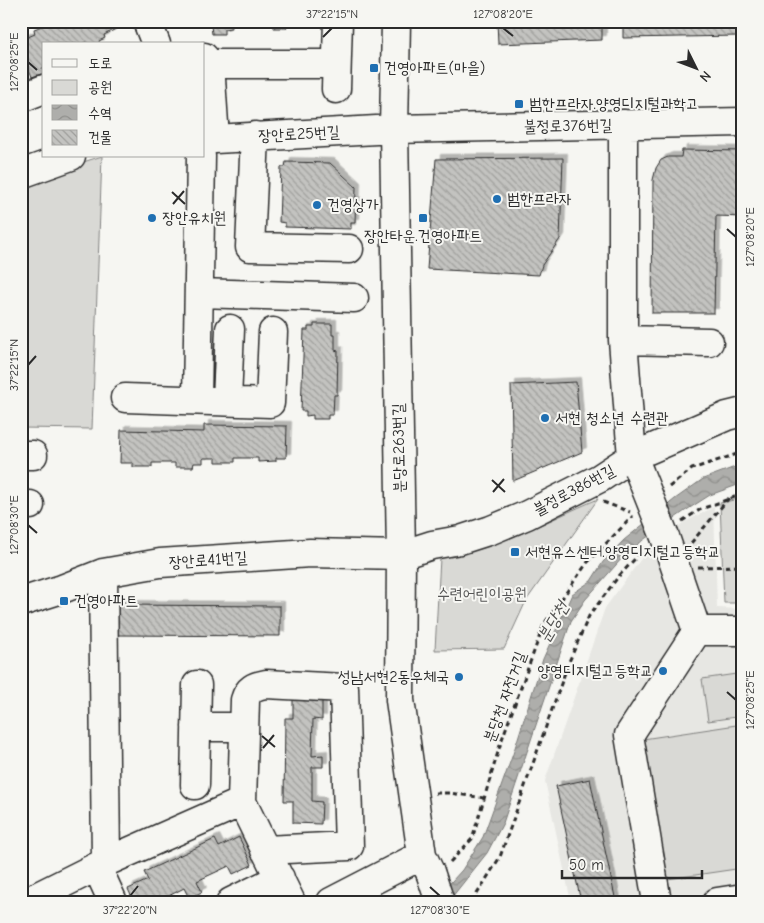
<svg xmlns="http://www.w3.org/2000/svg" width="764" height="923" viewBox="0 0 764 923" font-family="'Comic Neue','Poor Story',sans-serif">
  <defs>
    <pattern id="water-waves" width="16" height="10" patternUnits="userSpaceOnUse" patternTransform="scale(1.25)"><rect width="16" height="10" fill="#aeaeab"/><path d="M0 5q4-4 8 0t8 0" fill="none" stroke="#8e8e8b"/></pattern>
    <pattern id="building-back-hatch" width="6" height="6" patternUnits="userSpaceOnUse" patternTransform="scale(1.25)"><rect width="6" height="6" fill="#c3c3c0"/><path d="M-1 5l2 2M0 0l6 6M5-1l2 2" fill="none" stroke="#9f9f9c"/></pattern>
    <filter id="shadow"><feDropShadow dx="4.5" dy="-4.5" stdDeviation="0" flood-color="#0004"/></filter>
  </defs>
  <rect width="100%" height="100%" fill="#f6f6f2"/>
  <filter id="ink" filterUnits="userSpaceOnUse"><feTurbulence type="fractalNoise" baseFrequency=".02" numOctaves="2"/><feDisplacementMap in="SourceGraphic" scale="10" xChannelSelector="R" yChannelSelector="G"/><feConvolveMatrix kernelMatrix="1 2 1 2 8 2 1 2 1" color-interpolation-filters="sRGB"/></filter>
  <g filter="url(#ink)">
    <path fill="#e7e7e3" d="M714,507l3,101 26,1v293h-172l-26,-121 60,-173 44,-60 34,-25z"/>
    <path fill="#d9d9d5" stroke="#828280" d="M102,156l-10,273 -71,-1v-246z
      M743,498v105h-19l-4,-100z
      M598,499l-72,102 -22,48 -69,1 5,-92c56,-8 106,-37 158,-59z
      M743,673v43l-35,5 -6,-42z
      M743,724v144l-75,11 -25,-140z"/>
    <path fill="url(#water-waves)" stroke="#7a7a78" d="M743,464v19l-33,12 -25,16 -42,29 -20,17 -38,43 -14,21 -68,202 -16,30 -39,49h-15l29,-32 21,-33 30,-83 30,-95 29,-65 19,-13 12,-19 21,-22 51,-41 28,-20z"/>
    <path fill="url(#building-back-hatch)" stroke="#2b2b2b" filter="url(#shadow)" d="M55,21h67l2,4 -20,10 1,3 -6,3 1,3h-14v-2l-5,2h-37v23l-2,1 2,5 -12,4 -3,-8 -8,3v-32l14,-6 -1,-5z
      M190,21h63l-9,1v3h-13v3l-7,1v5h-12l-1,-9h-12v-2h-9z
      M274,21h20l-7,1v6h-13z
      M497,21h105v19l-104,4z
      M623,21h116v15l-116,2z
      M682,150l61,1v66l-27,-1 -2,97h-62l1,-133 3,-12 5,-8 7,-3h13z
      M563,158l-3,81 -18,26 -3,10 -112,-6 9,-110z
      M286,162l44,1 26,24 -1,36h-4v6l-66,-2v-4l-6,-1 2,-55h4z
      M314,324h18v11h3v15l3,1 -1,44h-3l-1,20h-5v4h-15v-4l-7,1v-5h-5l3,-81h4v-3h6z
      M576,382l6,70 -69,29 -2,-96z
      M204,425l83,1 -1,32h-10v3l-18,1v-4h-23v4h-19v-4h-13v5h-9l-1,4h-18v-4h-23v4h-19v-4h-13l1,-33 83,2z
      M118,605l162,1v30l-163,-1z
      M293,696h29v24l-9,-1 -1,37 11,-1v12h-11v34l10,1 -1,22 -28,-1v-22h-9l1,-83h8z
      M590,779l26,123h-35l-25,-116z
      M239,837l13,28 -19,9 -4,-8 -32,15 5,11 -13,6 -5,-10 -27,14h-23l-6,-13 20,-9 -4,-8 71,-33 4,8z"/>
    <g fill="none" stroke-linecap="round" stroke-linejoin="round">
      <defs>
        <path id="minor" d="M147,21l9,23
          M396,21l-2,108 7,426 -1,145 22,155 8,17
          M204,57l6,7 5,75
          M210,64h126
          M336,89l2,-68
          M21,98l23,-9
          M623,124v216l9,117 6,12
          M255,136l-5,111 99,2
          M204,137l11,2 179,-10 349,-7
          M21,174l50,-18
          M199,293l155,5
          M623,340l86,2
          M125,398l145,5 3,-71
          M197,400l4,-244
          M227,401l3,-72
          M21,455h12
          M21,505h9
          M665,537l32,94h46
          M103,573l3,289
          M21,602l41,-13 41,-16 57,-10 150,-10 91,2 31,-10 28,-5 31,-10 36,-15 73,-37 32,-21 95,-41 16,-4
          M196,727h48
          M195,785l2,-100
          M265,850l84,-4 -5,-158 -78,-4c-12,2 -18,5 -21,16l-3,102 49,100
          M97,867l16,35
          M26,902l80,-40 136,-60
          M231,902l49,-24
          M331,902l91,-47
          M657,902l-28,-167 68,-104
          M717,902l26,-4"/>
      </defs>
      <use href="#minor" stroke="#2b2b2b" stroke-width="31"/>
      <path stroke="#2b2b2b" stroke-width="3" stroke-dasharray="5 4" stroke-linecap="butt" d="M669,487l23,-18 51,-17
        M603,502l27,10
        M682,521l19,-12 42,-15
        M691,543l38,-45
        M698,567l45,-1
        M435,793h14l35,5
        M450,862l22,-23 29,-97 43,-118 43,-61 46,-47
        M472,902l28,-45 68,-193 21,-48 29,-39 27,-29"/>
      <use href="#minor" stroke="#f6f6f2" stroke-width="28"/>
      <defs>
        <path id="minor-bridge" d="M638,469l27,68
          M430,872l10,30"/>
      </defs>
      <use href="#minor-bridge" stroke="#2b2b2b" stroke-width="31" stroke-linecap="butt"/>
      <use href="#minor-bridge" stroke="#f6f6f2" stroke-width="28"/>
    </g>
  </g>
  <path fill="none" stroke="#2b2b2b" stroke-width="2" d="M503,28l10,8M323,37l9,-9M28,62l9,8M172,192l13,12M173,204l11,-13M727,229l9,8M28,365l8,-9M492,480l13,12M493,492l11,-13M28,525l9,8M727,692l9,8M262,736l13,11M263,748l11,-13M430,887l10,9M130,896l8,-10"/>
  <g fill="#1f6fb2" stroke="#f6f6f2" stroke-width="2">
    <rect x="369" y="63" width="10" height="10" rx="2.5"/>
    <rect x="514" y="99" width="10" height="10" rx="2.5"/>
    <circle cx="497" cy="199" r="5"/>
    <circle cx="317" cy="205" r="5"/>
    <circle cx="152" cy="218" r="5"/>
    <rect x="418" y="213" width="10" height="10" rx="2.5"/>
    <circle cx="545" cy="418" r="5"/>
    <rect x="510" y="547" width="10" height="10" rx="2.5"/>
    <rect x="59" y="596" width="10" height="10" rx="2.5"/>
    <circle cx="663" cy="671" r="5"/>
    <circle cx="459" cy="677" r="5"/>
  </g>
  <g text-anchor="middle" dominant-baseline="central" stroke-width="4" stroke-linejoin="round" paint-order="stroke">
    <g font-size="16" fill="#2b2b2b" stroke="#f6f6f2" text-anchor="start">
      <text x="384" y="68">건영아파트(마을)</text>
      <text x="529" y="104">범한프라자.양영디지털과학고</text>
      <text x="507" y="199">범한프라자</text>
      <text x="327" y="205">건영상가</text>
      <text x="162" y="218">장안유치원</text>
      <text x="423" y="236" text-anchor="middle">장안타운.건영아파트</text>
      <text x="555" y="418">서현 청소년 수련관</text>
      <text x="525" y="552">서현유스센터.양영디지털고등학교</text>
      <text x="74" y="601">건영아파트</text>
      <text x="653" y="671" text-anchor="end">양영디지털고등학교</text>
      <text x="449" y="677" text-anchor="end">성남서현2동우체국</text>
    </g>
    <g font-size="16" fill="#2b2b2b" stroke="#f6f6f2">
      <text transform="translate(568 126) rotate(-1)">불정로376번길</text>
      <text transform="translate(299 134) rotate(-3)">장안로25번길</text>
      <text transform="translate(399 448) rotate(-91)">분당로263번길</text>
      <text transform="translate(574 490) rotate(-28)">불정로386번길</text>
      <text transform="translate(208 560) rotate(-4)">장안로41번길</text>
      <text transform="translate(505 697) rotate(-70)">분당천 자전거길</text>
    </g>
    <g font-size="16" fill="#565656" stroke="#f6f6f2">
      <text x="482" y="594">수련어린이공원</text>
    </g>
    <g font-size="18" font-style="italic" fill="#525251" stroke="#f6f6f2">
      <text transform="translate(553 622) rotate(-60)">분당천</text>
    </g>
  </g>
  <rect width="764" height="923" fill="none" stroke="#f6f6f2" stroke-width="55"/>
  <rect x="42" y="42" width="162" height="115" fill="#f6f6f2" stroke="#a5a5a2"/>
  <rect x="52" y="59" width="25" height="8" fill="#f6f6f2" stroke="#a5a5a2"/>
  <text x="88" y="68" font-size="15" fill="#2b2b2b">도로</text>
  <rect x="52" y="80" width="25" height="15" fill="#d9d9d5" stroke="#a5a5a2"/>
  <text x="88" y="92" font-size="15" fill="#2b2b2b">공원</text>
  <rect x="52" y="105" width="25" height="15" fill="url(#water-waves)" stroke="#a5a5a2"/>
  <text x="88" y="118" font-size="15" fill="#2b2b2b">수역</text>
  <rect x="52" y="130" width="25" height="15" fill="url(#building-back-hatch)" stroke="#a5a5a2"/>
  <text x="88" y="142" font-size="15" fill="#2b2b2b">건물</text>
  <g transform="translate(696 68) rotate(132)" stroke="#f6f6f2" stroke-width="4" paint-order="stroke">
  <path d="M0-4L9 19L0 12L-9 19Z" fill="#2b2b2b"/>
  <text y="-8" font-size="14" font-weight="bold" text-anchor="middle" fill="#2b2b2b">N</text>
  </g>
  <path d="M562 870v8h140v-8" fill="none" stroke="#2b2b2b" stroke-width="2.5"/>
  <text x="569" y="870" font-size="15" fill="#2b2b2b" stroke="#f6f6f2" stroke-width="4" paint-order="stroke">50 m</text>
  <rect x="28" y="28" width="708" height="868" fill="none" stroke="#2b2b2b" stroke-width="2"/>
  <g font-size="12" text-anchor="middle" fill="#2b2b2b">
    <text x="332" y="18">37°22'15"N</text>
    <text x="503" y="18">127°08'20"E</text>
    <text transform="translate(14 62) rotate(-90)" y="4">127°08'25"E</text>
    <text transform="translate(750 237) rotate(-90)" y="4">127°08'20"E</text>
    <text transform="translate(14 365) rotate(-90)" y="4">37°22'15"N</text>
    <text transform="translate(14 525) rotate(-90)" y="4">127°08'30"E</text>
    <text transform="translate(750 700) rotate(-90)" y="4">127°08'25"E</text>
    <text x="130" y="914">37°22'20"N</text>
    <text x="440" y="914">127°08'30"E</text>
  </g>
</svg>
